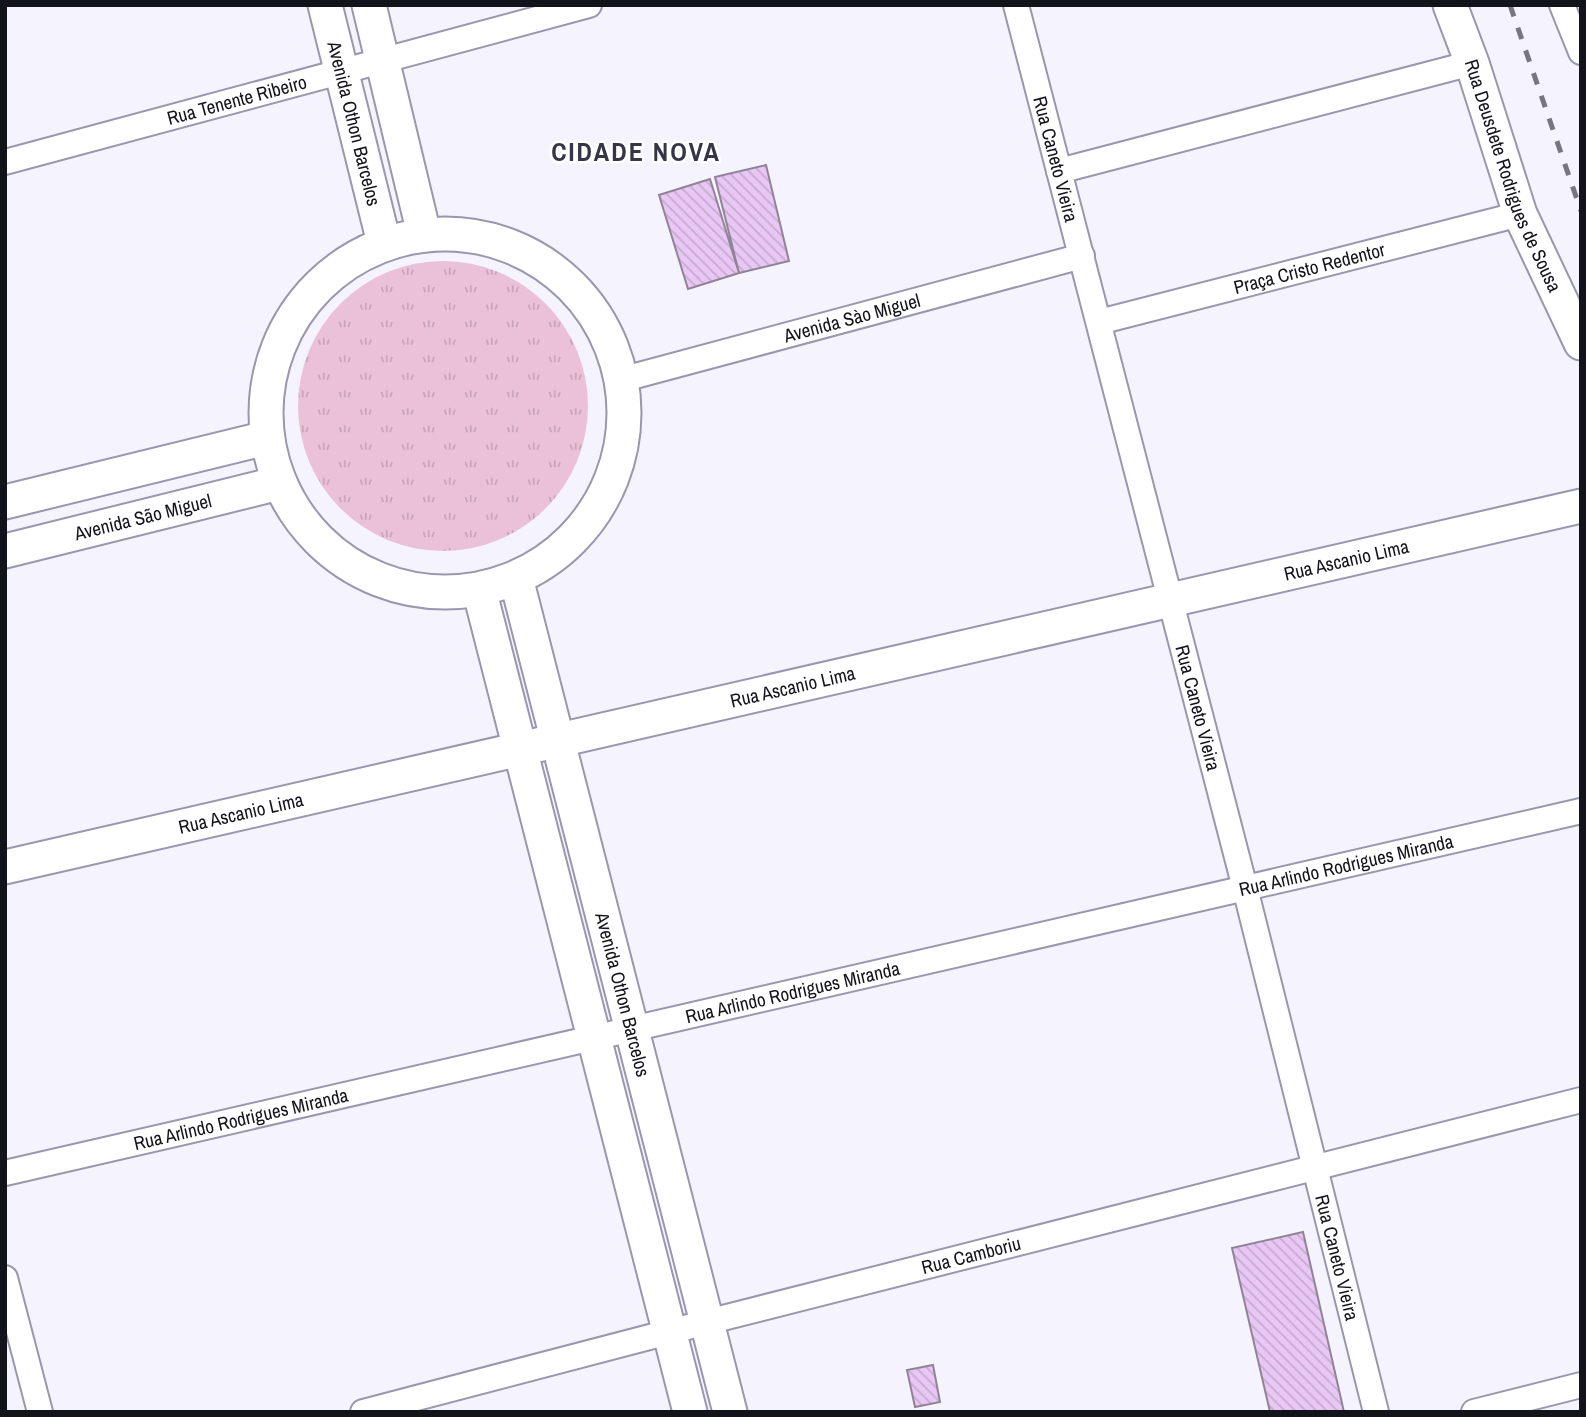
<svg xmlns="http://www.w3.org/2000/svg" width="1586" height="1417" viewBox="0 0 1586 1417" font-family="'Archivo Narrow',sans-serif">
  <defs>
    <pattern id="park-tufts" width="24" height="20" patternUnits="userSpaceOnUse" patternTransform="scale(1.75)"><rect width="24" height="20" fill="#ebc1d7"/><path d="M3 7l-1-3M5 7V3M7 7l1-3M15 17l-1-3M17 17v-4M19 17l1-3" fill="none" stroke="#c9a5b8"/></pattern>
    <pattern id="building-back-hatch" width="6" height="6" patternUnits="userSpaceOnUse" patternTransform="scale(1.75)"><rect width="6" height="6" fill="#e8c7f4"/><path d="M-1 5l2 2M0 0l6 6M5-1l2 2" fill="none" stroke="#c6aad1"/></pattern>
  </defs>
  <rect width="100%" height="100%" fill="#f5f4fe"/>
  <path fill="url(#park-tufts)" d="M298 406a145 145 0 1 1 290 0a145 145 0 1 1-290 0Z"/>
  <path fill="url(#building-back-hatch)" stroke="#918396" stroke-width="2" d="M766,165l23,96 -50,12 -24,-96z
    M710,179l29,94 -51,16 -29,-94z
    M1303,1232l41,180h-74l-38,-164z
    M933,1365l7,37 -25,5 -8,-37z"/>
  <g fill="none" stroke-linecap="round" stroke-linejoin="round">
    <defs>
      <g id="street">
        <path id="s1" d="M1016,5l229,883 131,524"/>
        <path d="M1562,5l19,47"/>
        <path id="s2" d="M5,162l584,-157"/>
        <path d="M1059,171l413,-108"/>
        <path id="s3" d="M1099,322l421,-108"/>
        <path id="s4" d="M624,379l458,-123"/>
        <path id="s5" d="M5,1173l1576,-362"/>
        <path d="M5,1278l35,134"/>
        <path id="s6" d="M363,1412l344,-90 874,-222"/>
        <path d="M1474,1412l107,-27"/>
      </g>
      <g id="secondary">
        <path id="s7" d="M325,5l59,238"/>
        <path d="M369,5l55,229"/>
        <path id="s8" d="M1450,5l22,58 48,151 61,129"/>
        <circle cx="445" cy="413" r="179"/>
        <path d="M5,502l261,-64"/>
        <path id="s9" d="M5,551l274,-68"/>
        <path id="s10" d="M516,578l214,834"/>
        <path d="M479,589l211,823"/>
        <path id="s11" d="M5,867l1576,-361"/>
      </g>
    </defs>
    <use href="#street" stroke="#9997ae" stroke-width="28"/>
    <use href="#secondary" stroke="#9997ae" stroke-width="37"/>
    <use href="#street" stroke="#fff" stroke-width="24"/>
    <use href="#secondary" stroke="#fff" stroke-width="33"/>
    <path stroke="#77767f" stroke-width="5" stroke-dasharray="12 12" stroke-linecap="butt" d="M1510,5l71,206"/>
  </g>
  <g text-anchor="middle" dominant-baseline="central" stroke-width="5" stroke-linejoin="round" paint-order="stroke">
    <g font-size="19" fill="#13131b" stroke="#fff">
      <text stroke="none"><textPath href="#s2" startOffset="240">Rua Tenente Ribeiro</textPath></text>
      <text stroke="none"><textPath href="#s7" startOffset="122">Avenida Othon Barcelos</textPath></text>
      <text stroke="none"><textPath href="#s1" startOffset="159">Rua Caneto Vieira</textPath></text>
      <text stroke="none"><textPath href="#s8" startOffset="182">Rua Deusdete Rodrigues de Sousa</textPath></text>
      <text stroke="none"><textPath href="#s3" startOffset="217">Praça Cristo Redentor</textPath></text>
      <text stroke="none"><textPath href="#s4" startOffset="236">Avenida Sào Miguel</textPath></text>
      <text stroke="none"><textPath href="#s9" startOffset="142">Avenida São Miguel</textPath></text>
      <text stroke="none"><textPath href="#s11" startOffset="1376">Rua Ascanio Lima</textPath></text>
      <text stroke="none"><textPath href="#s11" startOffset="808">Rua Ascanio Lima</textPath></text>
      <text stroke="none"><textPath href="#s1" startOffset="726">Rua Caneto Vieira</textPath></text>
      <text stroke="none"><textPath href="#s11" startOffset="242">Rua Ascanio Lima</textPath></text>
      <text stroke="none"><textPath href="#s5" startOffset="1376">Rua Arlindo Rodrigues Miranda</textPath></text>
      <text stroke="none"><textPath href="#s5" startOffset="808">Rua Arlindo Rodrigues Miranda</textPath></text>
      <text stroke="none"><textPath href="#s10" startOffset="430">Avenida Othon Barcelos</textPath></text>
      <text stroke="none"><textPath href="#s5" startOffset="242">Rua Arlindo Rodrigues Miranda</textPath></text>
      <text stroke="none"><textPath href="#s6" startOffset="628">Rua Camboriu</textPath></text>
      <text stroke="none"><textPath href="#s1" startOffset="1293">Rua Caneto Vieira</textPath></text>
    </g>
    <g font-size="26" font-weight="bold" letter-spacing="2" fill="#363547" stroke="#fff">
      <text x="636" y="151">CIDADE NOVA</text>
    </g>
  </g>
  <rect width="1586" height="1417" fill="none" stroke="#13131b" stroke-width="14"/>
</svg>
